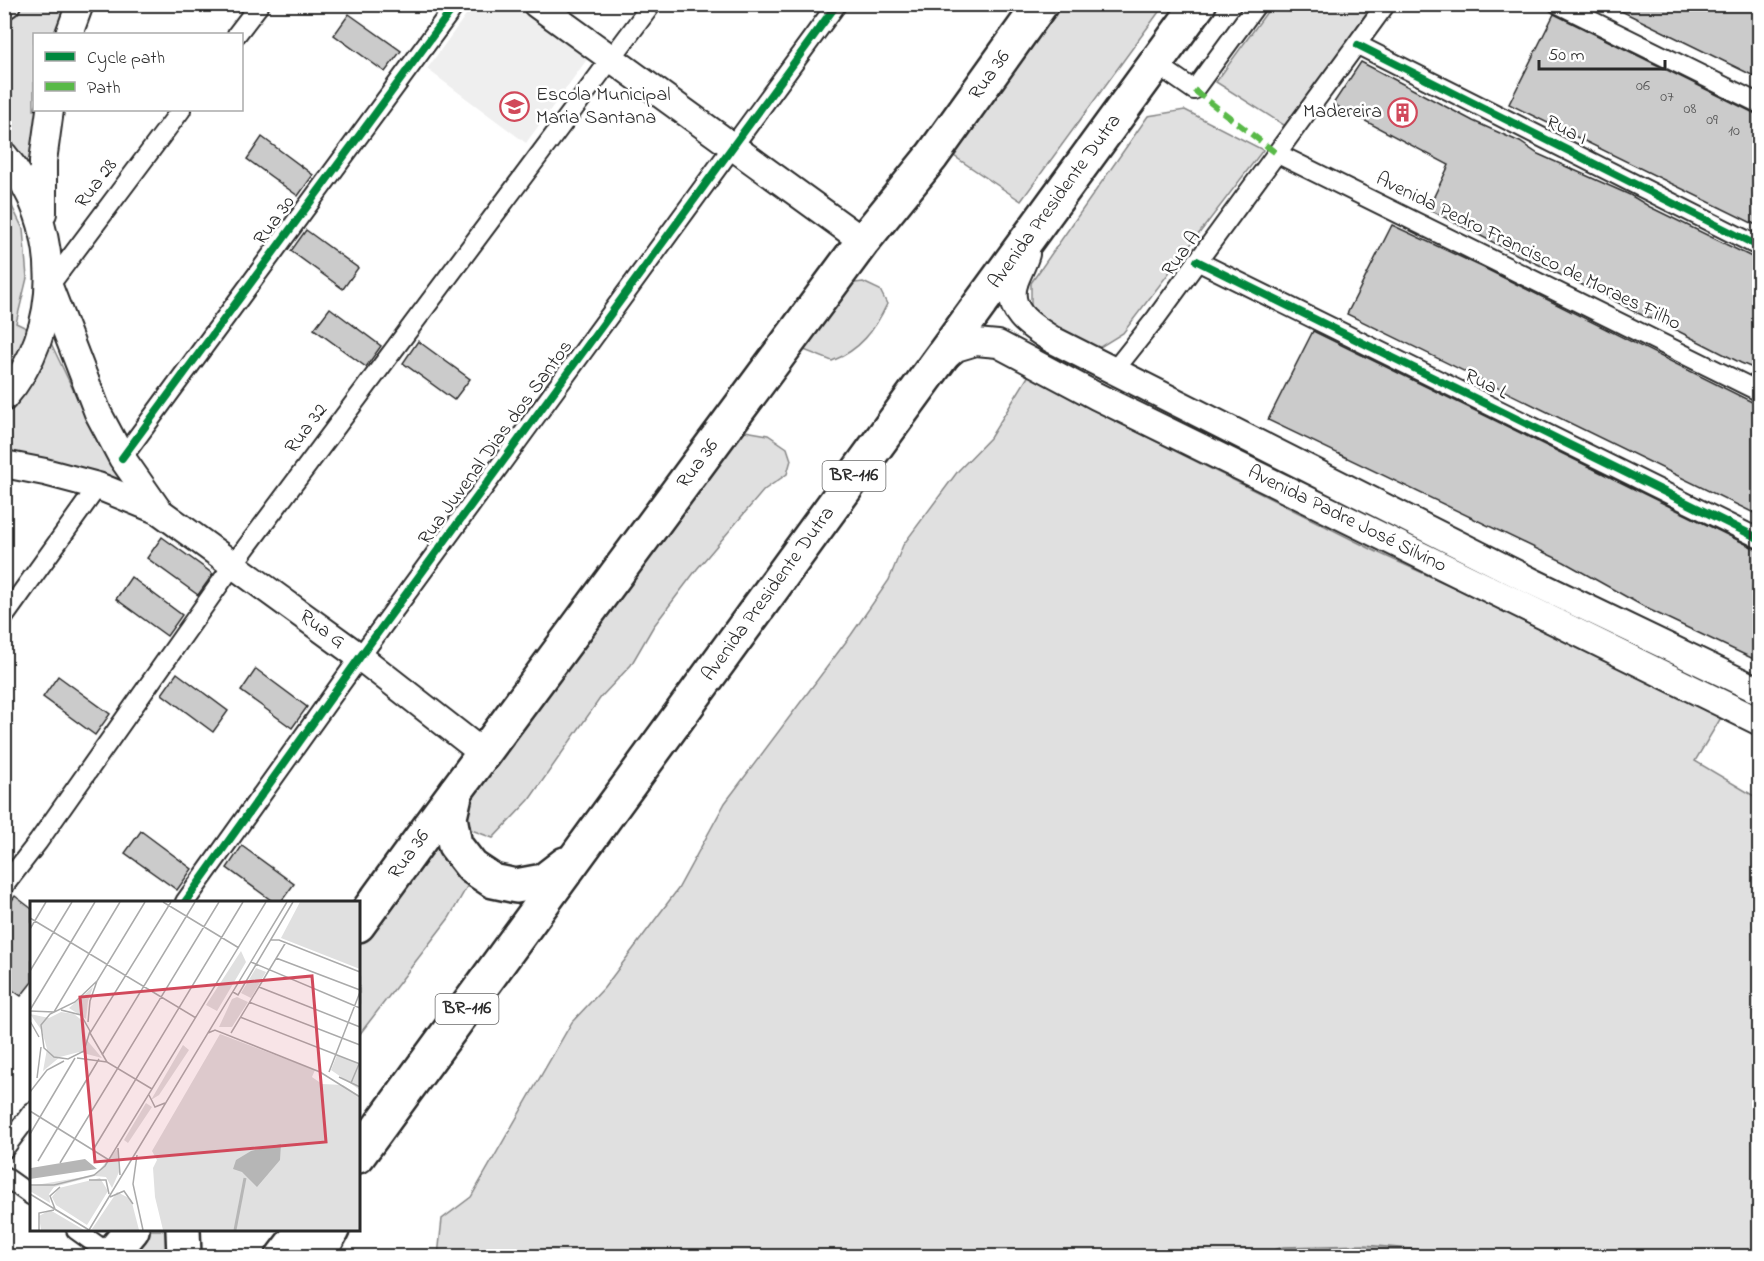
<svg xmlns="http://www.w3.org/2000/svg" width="1764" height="1261" viewBox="0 0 1764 1261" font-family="'Indie Flower',sans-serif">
  <rect width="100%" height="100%" fill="#fff"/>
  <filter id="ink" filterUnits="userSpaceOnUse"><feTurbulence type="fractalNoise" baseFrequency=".0167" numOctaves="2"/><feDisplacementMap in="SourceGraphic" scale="12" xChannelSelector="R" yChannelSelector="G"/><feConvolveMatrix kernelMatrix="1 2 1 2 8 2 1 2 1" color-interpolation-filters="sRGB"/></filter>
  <g filter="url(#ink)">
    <path fill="#efefef" d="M473,5h44l71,53 -62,85 -99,-74z"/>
    <path fill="#e0e0e0" stroke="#868686" stroke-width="1.5" d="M23,5h43l-11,29h-21v76h6l-12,61 -23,-35 -1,-114z
      M1050,5h114l-143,196 -76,-51z
      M1272,5h100l-85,122 -71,-45z
      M1185,110l78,40 -140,183 -26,16 -66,-29v-37l117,-167z
      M4,190l19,39 4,49 -11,45 33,16 37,78 36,65 -75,-23 -42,-9z
      M863,282l17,8 7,14c-12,26 -27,46 -55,57l-28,-11 -3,-17 30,-47z
      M1042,372l40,17 1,16 296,148 346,158 -30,50 64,38v457h-1321l4,-37 29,-22 101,-175 32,-34 74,-99 47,-86 126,-168 38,-55 14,-35 55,-74 32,-33 39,-63z
      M745,431l23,4 19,13 4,12 -4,14 -23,16 -67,79 -44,58 -22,38 -30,32 -72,103 -36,38 -27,-10 -7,-20 222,-317z
      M428,846l17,4 24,33 -20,35 -90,117v-113z
      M141,1230h36l1,26h-59z"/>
    <path fill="#b6b6b6" stroke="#7e7e7e" stroke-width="1.5" d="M1364,1245l59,5 2,6h-167l25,-9z"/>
    <path fill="#cbcbcb" stroke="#2b2b2b" stroke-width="1.5" d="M1607,4h153v75l-57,-28z
      M349,14l52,37 -16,21 -51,-37z
      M1554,14l206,102v111l-251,-123z
      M1361,62l112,59 47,21 18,12 92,41 20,12 110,54v110l-19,-8 -67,-34 -41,-18 -25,-14 -90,-42 -90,-46 21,-44 -116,-61z
      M262,137l51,38 -15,21 -51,-37z
      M1392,225l90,42 278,139v110l-413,-202z
      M306,230l52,38 -15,21 -52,-38z
      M330,308l51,38 -15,21 -52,-38z
      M1313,331l447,220v111l-110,-52 -86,-48 -296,-142z
      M418,341l52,38 -16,21 -51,-37z
      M162,537l51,37 -15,21 -51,-37z
      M131,577l51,38 -15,21 -51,-37z
      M256,669l51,38 -15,21 -51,-37z
      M177,673l51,38 -15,21 -51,-38z
      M58,676l52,38 -15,21 -52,-38z
      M141,831l51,38 -15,21 -52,-37z
      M242,846l52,38 -14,19h-5l-48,-35z
      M15,896l17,13v73l-11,14 -17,-12v-73z"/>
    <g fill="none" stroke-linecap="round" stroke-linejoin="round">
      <defs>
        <path id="street" d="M1558,4l202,100
          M237,34l23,-30
          M1358,45l402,202
          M1155,63l39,27 63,-86
          M1276,153l484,239
          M1197,261l563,278
          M49,286l132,-176
          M1113,372l43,-54 230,-314
          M122,458l334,-454
          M4,617l94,-131
          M4,886l34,-44 195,-277 419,-561
          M185,902l175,-245 477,-653
          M4,1149l28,-37
          M4,1176l28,20
          M76,1230l35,25"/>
        <g id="secondary">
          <path d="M536,4l327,237"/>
          <path d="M4,6l3,-2"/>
          <path d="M69,34l11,-30"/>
          <path d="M4,155c59,70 60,174 0,243"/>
          <path d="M43,213v-52l7,-51"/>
          <path d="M1026,254c-3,10 -8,18 -11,27 -11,30 17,46 38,59l480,242 227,109"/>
          <path d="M50,289l48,124 24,45 37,53"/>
          <path id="s1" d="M942,360l14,-12 20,-6 22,2 98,52 664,326"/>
          <path id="s2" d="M4,464l41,8 53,14 61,25 201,146 124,97"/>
        </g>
        <g id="highway">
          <path d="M456,791l-6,26 5,28 17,22 21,14 23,5 27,-5 22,-17"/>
          <path id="s3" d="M358,925l72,-99 433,-585 69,-85 109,-152"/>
          <path id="s4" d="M358,1156l841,-1152"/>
          <path d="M183,1230l1,26"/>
          <path d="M110,1256l22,-26"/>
          <path d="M283,1256l20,-26"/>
          <path d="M318,1256l14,-26"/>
        </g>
      </defs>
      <use href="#street" stroke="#2b2b2b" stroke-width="22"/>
      <use href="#secondary" stroke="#2b2b2b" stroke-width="30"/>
      <use href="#highway" stroke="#2b2b2b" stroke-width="38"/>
      <use href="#street" stroke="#fff" stroke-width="18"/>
      <use href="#secondary" stroke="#fff" stroke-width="26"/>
      <use href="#highway" stroke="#fff" stroke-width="33"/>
      <path stroke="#58b947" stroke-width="6" stroke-dasharray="12 6" stroke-linecap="butt" d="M1194,90l82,63"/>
      <defs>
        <path id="cycleway" d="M1358,45l402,202
          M1197,261l563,278
          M122,458l334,-454
          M185,902l175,-245 477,-653"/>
      </defs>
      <use href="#cycleway" stroke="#fff" stroke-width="11"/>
      <use href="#cycleway" stroke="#00873e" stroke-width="8"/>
    </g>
  </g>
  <defs>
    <symbol id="school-ring" viewBox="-11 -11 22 22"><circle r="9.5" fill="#fff" stroke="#d1495b" stroke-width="1.5"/><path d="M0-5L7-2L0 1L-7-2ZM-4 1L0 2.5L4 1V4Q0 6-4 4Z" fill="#d1495b"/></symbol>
    <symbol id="building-ring" viewBox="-11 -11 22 22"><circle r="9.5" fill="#fff" stroke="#d1495b" stroke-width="1.5"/><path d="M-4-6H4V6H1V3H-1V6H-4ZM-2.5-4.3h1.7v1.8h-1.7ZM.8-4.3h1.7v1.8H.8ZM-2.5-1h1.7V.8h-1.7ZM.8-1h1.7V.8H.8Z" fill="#d1495b"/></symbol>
  </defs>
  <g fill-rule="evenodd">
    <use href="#school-ring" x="498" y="90" width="33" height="33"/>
    <use href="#building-ring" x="1386" y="96" width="33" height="33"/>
  </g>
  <g text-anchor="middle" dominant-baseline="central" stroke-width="5" stroke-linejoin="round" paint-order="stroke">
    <g font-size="16" fill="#535353">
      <text x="1643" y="86">06</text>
      <text x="1667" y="97">07</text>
      <text x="1690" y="109">08</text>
      <text x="1712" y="120">09</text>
      <text x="1734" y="131">10</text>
    </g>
    <g fill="#fff" stroke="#6b6b6b" stroke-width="1.5">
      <rect x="822.5" y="461" width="63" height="30" rx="4.5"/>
      <rect x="435.5" y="994" width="63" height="30" rx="4.5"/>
    </g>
    <g font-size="18" font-weight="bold" fill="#2b2b2b">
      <text x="854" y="476">BR-116</text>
      <text x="467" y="1009">BR-116</text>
    </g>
    <g font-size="20" fill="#2b2b2b" stroke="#fff">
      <text stroke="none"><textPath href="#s3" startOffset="1059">Rua 36</textPath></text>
      <text transform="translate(1566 131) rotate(27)">Rua I</text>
      <text transform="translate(97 184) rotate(-53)">Rua 28</text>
      <text stroke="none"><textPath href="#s4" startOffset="1182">Avenida Presidente Dutra</textPath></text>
      <text transform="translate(275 221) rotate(-54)">Rua 30</text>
      <text transform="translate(1528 252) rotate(26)">Avenida Pedro Francisco de Moraes Filho</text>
      <text transform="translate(1182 254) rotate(-54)">Rua A</text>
      <text transform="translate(1486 385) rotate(26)">Rua L</text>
      <text transform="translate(307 429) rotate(-53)">Rua 32</text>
      <text transform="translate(496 443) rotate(-54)">Rua Juvenal Dias dos Santos</text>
      <text stroke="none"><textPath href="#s3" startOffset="573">Rua 36</textPath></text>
      <text stroke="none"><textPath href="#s1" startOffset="452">Avenida Padre José Silvino</textPath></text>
      <text stroke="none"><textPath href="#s4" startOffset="696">Avenida Presidente Dutra</textPath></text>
      <text stroke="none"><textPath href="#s2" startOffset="364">Rua G</textPath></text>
      <text stroke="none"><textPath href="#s3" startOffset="87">Rua 36</textPath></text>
    </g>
    <g font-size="20" fill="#2b2b2b" stroke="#fff" text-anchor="start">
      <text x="536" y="95">Escola Municipal<tspan x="536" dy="23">Maria Santana</tspan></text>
      <text x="1382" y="112" text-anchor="end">Madereira</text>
    </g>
  </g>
  <g transform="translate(30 901)">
    <rect width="330" height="330" fill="#fff"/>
    <path d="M270,1h60v67l-79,-31zM211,50l5,11 -29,49 -11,-6zM226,67l10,4 -15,26 -10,-5zM63,86l-5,14 -2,18 -17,-11zM207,96l11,5 -16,25h-13l13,-28zM31,111l13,2 10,8 2,17 16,19 -23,-6 -19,5 -17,14 4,-22 -5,-18 -12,-17 19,4zM190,133l95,36 -3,7 10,7 21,1 17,11v134h-197l-8,-33 -2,-29 4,-8 -5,-9zM153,144l6,5 -30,45 -8,5zM307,154l23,9v26l-29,-20zM116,202l6,4 -24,36 -4,-3zM88,247l1,24 -7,16 -6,-11 -11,-1 -41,11 -5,7 1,9 -20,-12v-5l65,-11zM70,277l8,13 -21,34 -31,-20 -4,-8 7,-9zM87,291l14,7 8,31 -47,-1zM20,309l34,20h-43l-2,-14z" fill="#e0e0e0"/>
    <path d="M251,243l-1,16 -23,27 -15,-15 -9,-3 3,-9 15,-9zM55,258l12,10 -67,10 1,-11z" fill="#b6b6b6"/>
    <path fill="none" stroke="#b6b6b6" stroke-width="3" d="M205,329l10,-52"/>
    <path fill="none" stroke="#aaa" stroke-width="1.5" d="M133,1l76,46M0,17l166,100M0,28l16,-27M241,39h8l81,32M246,57l84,32M221,61l109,46M0,70l42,-69M229,86l101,40M203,91l5,3 55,-93M219,101l111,43M0,109l65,-108M31,109l20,5 9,16 -6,20 -16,8 -14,-2 -10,-9 -3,-23 9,-11 25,-12 22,-21M0,110l24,1 66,-110M210,116l120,47M0,120l9,16M58,121l2,-21 7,-20 48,-79M178,132l7,-3 105,42 40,25M201,132l55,-91M72,154l93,-153M47,157l30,4 45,27M77,161l-17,-29 81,-131M299,171l31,-80M309,176l21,10M7,177l4,-31M321,182l8,-19M0,191l17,-22 17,-9M119,194l6,12 10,-4M0,210l79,49M0,233l45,-76M88,247l2,27M63,249l150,-248M107,254l-4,29 10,46M8,260l61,-102M30,262l159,-261M59,279h17l3,14M0,284h24l40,-10 11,-9 161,-264M0,293l59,36M80,296l14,-6 9,13M25,308l-5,-13 10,-9M9,329v-17l15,-3M59,329l198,-328"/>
    <path fill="#d1495b" fill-opacity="0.15" stroke="#d1495b" stroke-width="3" d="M282,75l14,166 -231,20 -15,-165z"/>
    <rect width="330" height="330" fill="none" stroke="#2b2b2b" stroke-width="3"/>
  </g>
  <rect width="1764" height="1261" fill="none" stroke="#fff" stroke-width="24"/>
  <rect x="12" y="12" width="1740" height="1237" fill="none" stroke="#2b2b2b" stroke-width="2" filter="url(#ink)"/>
  <rect x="33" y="33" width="210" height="78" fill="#ffffff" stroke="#aaaaaa" stroke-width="1.5"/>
  <rect x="45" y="52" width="30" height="9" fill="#00873e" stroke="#aaaaaa" stroke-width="1.5"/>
  <text x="87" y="63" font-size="18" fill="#2b2b2b">Cycle path</text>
  <rect x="45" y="82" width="30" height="9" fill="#58b947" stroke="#aaaaaa" stroke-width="1.5"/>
  <text x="87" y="93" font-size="18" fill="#2b2b2b">Path</text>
  <path d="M1539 60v9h126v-9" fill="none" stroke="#2b2b2b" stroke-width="3"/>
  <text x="1548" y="60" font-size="18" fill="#2b2b2b" stroke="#ffffff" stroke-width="4.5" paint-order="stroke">50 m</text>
</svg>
